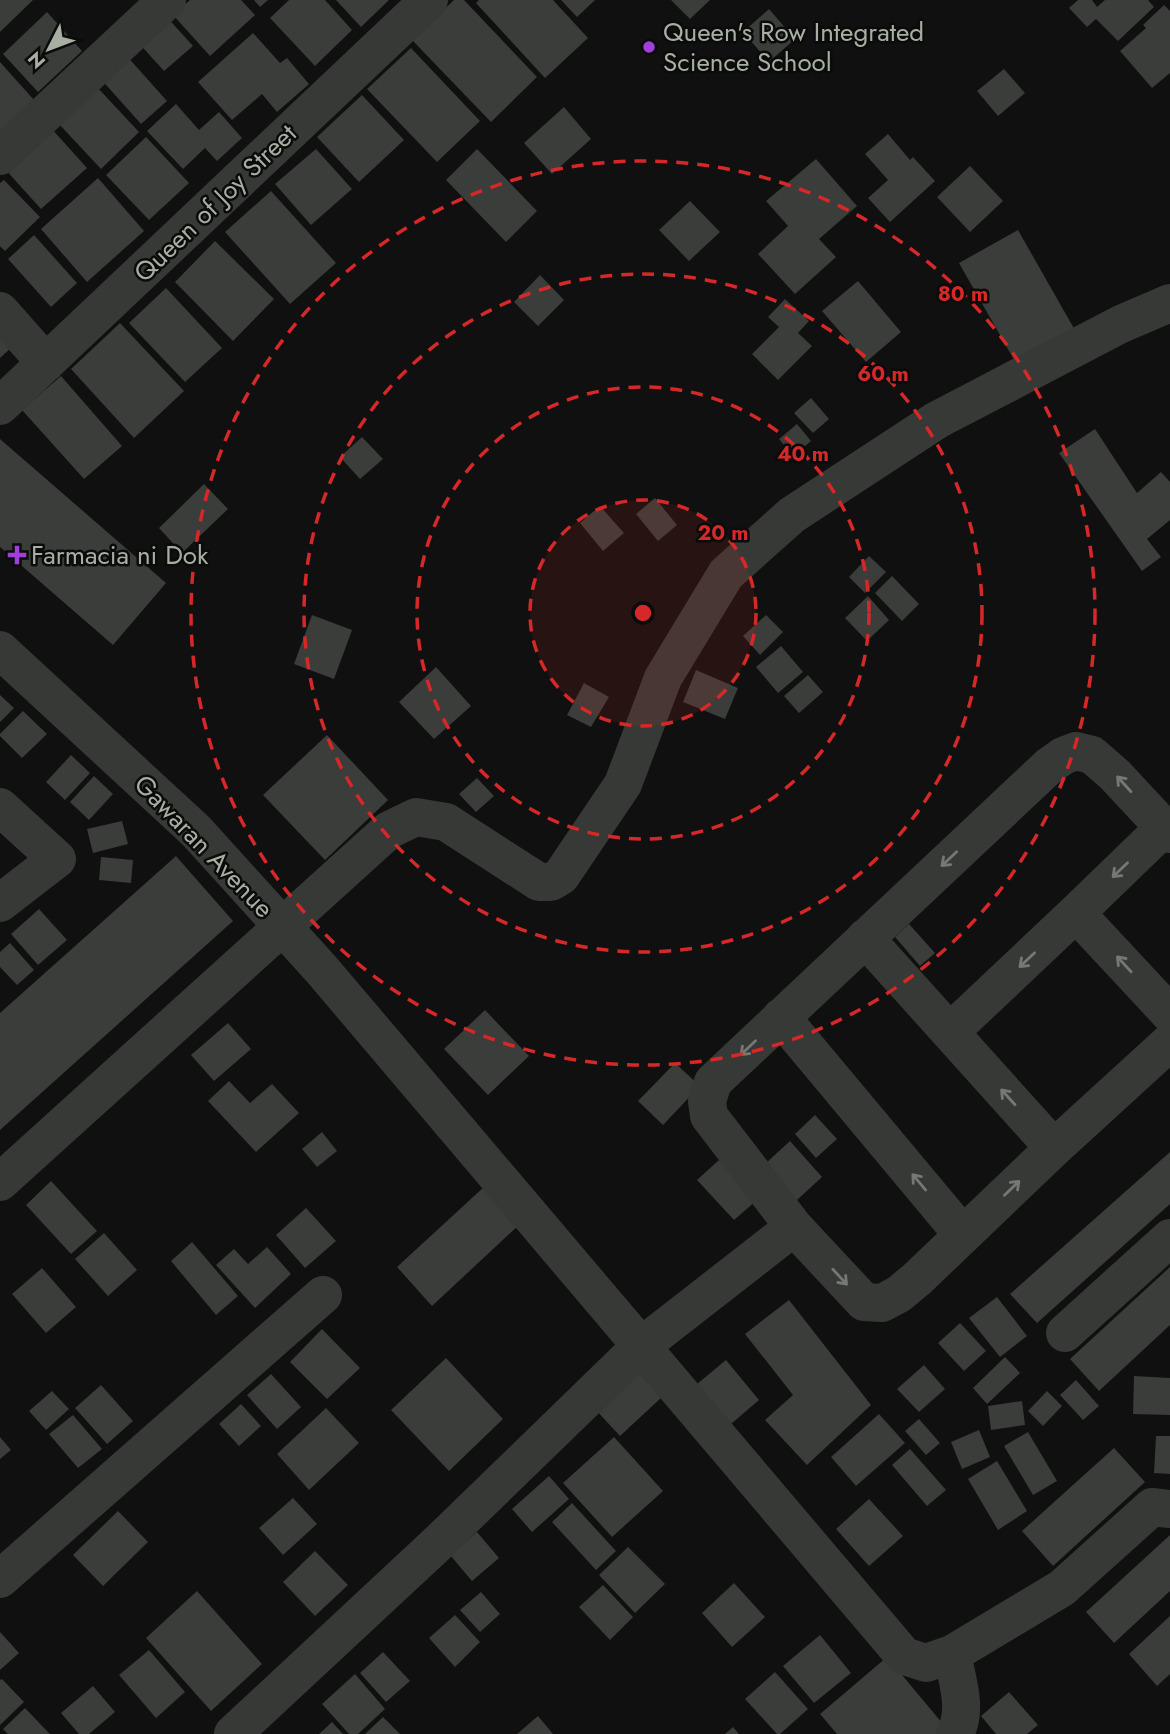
<svg xmlns="http://www.w3.org/2000/svg" width="1170" height="1734" viewBox="0 0 1170 1734" font-family="Jost,sans-serif">
  <rect width="100%" height="100%" fill="#0f100f"/>
  <path fill="#3a3d39" d="M0,0h33l-33,32z
    M190,0h51l14,15 -45,41 -37,-41z
    M254,0h14l-8,7z
    M289,0h36l27,30 -37,36 -45,-48z
    M336,0h53l-28,27z
    M454,0h10l73,77 -46,45 -79,-82z
    M479,0h74l35,38 -43,40 -69,-75z
    M561,0h34l-18,17z
    M671,0h39l-20,19z
    M1078,0h14l5,7 8,-7h43l6,7 -36,34 -22,-22 -9,8 -18,-19z
    M1164,5l6,6v62l-18,15 -32,-37 26,-23 -3,-3z
    M769,9l26,30 -26,23 -26,-30z
    M47,12l35,39 -44,41 -35,-38z
    M164,14l29,32 -29,25 -29,-32z
    M253,33l27,30 7,-5 22,26 -32,28 -15,-18 -30,26 -34,-38z
    M411,48l69,73 -43,41 -70,-73z
    M125,54l42,47 -26,23 -42,-47z
    M0,62l34,38 -34,31z
    M1004,69l21,24 -27,23 -21,-25z
    M96,86l43,46 -38,37 -43,-46z
    M362,95l42,45 -45,42 -42,-45z
    M176,104l23,26 20,-18 23,26 -25,23 -12,-13 -22,21 -36,-38z
    M564,107l27,32 -39,35 -28,-31z
    M50,127l37,41 -46,41 -37,-41z
    M888,134l22,26 3,-3 22,24 -45,41 -22,-24 20,-18 -23,-26z
    M146,137l43,46 -40,37 -43,-45z
    M316,149l36,40 -41,36 -36,-41z
    M477,149l60,62 -31,31 -60,-62z
    M816,159l41,47 -38,33 17,18 -41,37 -37,-40 30,-28 -22,-25z
    M970,166l33,35 -33,31 -33,-35z
    M98,178l46,53 -57,51 -46,-53z
    M4,180l36,37 -35,34 -5,-5v-63z
    M271,191l65,72 -46,41 -65,-72z
    M690,201l30,31 -31,29 -30,-31z
    M1018,230l58,102 -59,33 -58,-102z
    M34,235l43,48 -26,24 -43,-48z
    M215,241l59,58 -41,42 -58,-59z
    M540,275l24,25 -26,26 -24,-24z
    M858,281l43,51 -35,30 -44,-51z
    M166,288l56,60 -37,34 -56,-59z
    M785,299l24,22 -11,12 14,13 -34,34 -26,-26 27,-27 -11,-10z
    M120,323l64,68 -50,47 -63,-69z
    M0,332l13,14 -13,12z
    M61,376l61,70 -38,33 -62,-69z
    M811,398l18,21 -16,14 -19,-20z
    M797,424l14,17 -18,15 -14,-17z
    M1095,429l42,64 24,-21 9,10v38l-23,19 14,18 -19,14 -83,-118z
    M362,437l21,22 -23,20 -20,-22z
    M0,439l166,144 -53,62 -113,-98z
    M204,484l24,25 -46,44 -23,-25z
    M655,498l22,27 -19,16 -22,-27z
    M600,506l24,27 -21,18 -23,-28z
    M869,556l17,16 -21,21 -16,-16z
    M892,576l27,28 -17,17 -27,-28z
    M868,596l21,24 -22,21 -22,-23z
    M312,615l40,15 -18,49 -40,-15z
    M766,615l17,17 -23,23 -17,-19z
    M781,646l22,26 -25,21 -22,-26z
    M436,667l35,39 -37,33 -35,-37z
    M696,670l42,18 -13,31 -42,-17z
    M808,675l15,17 -24,21 -15,-17z
    M584,683l25,14 -18,30 -24,-12z
    M0,695l14,13 -14,14z
    M23,711l24,23 -25,24 -22,-22v-2z
    M327,735l61,65 -63,60 -62,-65z
    M71,755l19,18 -25,27 -19,-18z
    M94,776l19,18 -24,26 -19,-18z
    M477,778l17,18 -18,16 -17,-18z
    M122,821l6,23 -35,9 -6,-24z
    M176,856l57,65 -233,209v-117z
    M101,857l32,3 -2,23 -32,-3z
    M39,909l28,31 -29,25 -27,-31z
    M909,924l26,29 -15,13 -25,-29z
    M10,943l24,27 -17,15 -17,-18v-15z
    M485,1010l44,46 -41,39 -44,-46z
    M228,1023l23,26 -37,32 -23,-26z
    M675,1063l25,23 -37,39 -25,-24z
    M229,1081l21,22 22,-19 27,29 -43,39 -48,-51z
    M815,1115l22,24 -21,19 -21,-24z
    M322,1132l15,19 -20,16 -15,-18z
    M790,1141l32,36 -25,23 -32,-36z
    M1170,1152v52l-133,119 -27,-29z
    M719,1160l37,41 -22,19 -37,-40z
    M51,1181l46,50 -26,23 -45,-49z
    M485,1186l35,38 -88,82 -35,-39z
    M306,1208l30,33 -31,27 -29,-33z
    M104,1233l33,37 -29,26 -33,-37z
    M192,1242l46,54 -22,19 -45,-54z
    M267,1247l24,27 -36,34 -39,-43 18,-16 14,15z
    M1170,1267v58l-71,66 -29,-32z
    M42,1268l34,39 -30,26 -34,-39z
    M997,1297l30,39 -27,21 -31,-39z
    M789,1300l82,105 -64,60 -42,-45 28,-25 -48,-61z
    M960,1323l26,28 -22,20 -26,-28z
    M322,1329l38,39 -33,31 -37,-37z
    M1005,1357l15,16 -33,31 -14,-16z
    M446,1358l57,61 -54,52 -58,-61z
    M726,1360l33,40 -28,24 -34,-40z
    M924,1365l21,24 -26,23 -22,-23z
    M637,1370l25,27 -42,39 -25,-27z
    M271,1374l30,33 -24,22 -30,-34z
    M1134,1376l36,2v37l-37,-1z
    M1076,1380l23,26 -16,14 -23,-25z
    M101,1385l32,36 -26,23 -32,-36z
    M52,1391l17,18 -23,21 -17,-19z
    M1047,1391l15,15 -19,20 -15,-15z
    M1022,1401l3,24 -34,5 -3,-24z
    M241,1404l20,22 -22,20 -20,-22z
    M326,1408l33,35 -50,47 -32,-36z
    M879,1414l26,29 -49,43 -25,-29z
    M73,1415l29,34 -24,19 -29,-34z
    M919,1419l21,24 -14,12 -21,-24z
    M979,1430l11,27 -28,12 -11,-27z
    M1028,1432l29,49 -24,14 -29,-49z
    M1156,1436h14v38l-16,-1z
    M0,1437l11,13 -11,9z
    M614,1437l49,54 -51,46 -49,-54z
    M1114,1448l31,34 -92,84 -31,-35z
    M910,1449l36,41 -19,16 -35,-41z
    M997,1461l30,50 -29,19 -30,-51z
    M549,1476l20,23 -37,33 -20,-23z
    M293,1498l24,26 -34,31 -24,-27z
    M869,1499l34,37 -34,30 -33,-37z
    M572,1503l44,48 -20,19 -44,-48z
    M118,1511l30,31 -45,44 -30,-31z
    M477,1532l22,26 -27,23 -22,-26z
    M1170,1535v56l-56,52 -28,-31z
    M628,1547l37,37 -30,29 -36,-38z
    M315,1551l33,34 -33,31 -32,-34z
    M734,1583l31,34 -33,30 -30,-34z
    M603,1585l30,32 -23,23 -31,-33z
    M197,1591l65,73 -51,47 -65,-73z
    M481,1592l19,22 -20,18 -20,-22z
    M455,1615l25,27 -25,25 -26,-29z
    M1170,1616v58l-13,12 -28,-32z
    M0,1632l19,21 -19,17z
    M820,1635l31,38 -37,30 -31,-37z
    M149,1650l36,42 -29,26 -37,-43z
    M383,1652l27,29 -24,21 -26,-29z
    M887,1657l61,73 -4,4h-107l-17,-20z
    M775,1672l33,37 -28,25h-3l-32,-35z
    M355,1674l30,35 -27,25h-9l-27,-30z
    M2,1679l22,23 -24,23v-45z
    M93,1686l22,26 -26,22h-10l-18,-21z
    M1009,1692l29,33 -11,9h-31l-15,-18z
    M25,1708l20,21 5,5h-42l-5,-5z
    M538,1716l15,18h-36z
    M383,1717l17,17h-35z
    M332,1722l11,12h-24z
    M733,1727l6,7h-14z"/>
  <g fill="none" stroke-linecap="round" stroke-linejoin="round">
    <path stroke="#363935" stroke-width="38" d="M0,156l167,-156
      M0,311l46,52
      M0,406l429,-406
      M0,650l196,181 126,139 582,686 22,7 26,-9 110,-66 90,-81 18,2
      M0,807l57,52 -57,44
      M1170,834l-55,-59 -23,-20 -16,-4 -13,5 -14,10 -336,316 -6,19 2,15 85,111 70,75 18,1 17,-9 18,-15 137,-131 116,-106
      M1076,913l94,101
      M865,938l189,210
      M781,1017l182,218
      M950,1032l126,-119 88,-85
      M0,1182l389,-352 27,-13 30,5 93,60h12l10,-6 62,-92 40,-106 63,-104 66,-59 145,-95 184,-96 49,-21
      M1065,1333l105,-95
      M0,1579l323,-284
      M952,1654c5,26 16,55 3,80
      M233,1734l204,-190 203,-197 154,-120"/>
  </g>
  <defs><path id="oneway-shaft" d="M-6 0H5M1.5-3L5.5 0L1.5 3" fill="none" stroke-width="1.6" stroke-linecap="round" stroke-linejoin="round" transform="scale(1.75)"/></defs>
  <g stroke="#747a71">
    <use href="#oneway-shaft" transform="translate(1124 784) rotate(-132)"/>
    <use href="#oneway-shaft" transform="translate(949 859) rotate(137)"/>
    <use href="#oneway-shaft" transform="translate(1120 870) rotate(136)"/>
    <use href="#oneway-shaft" transform="translate(1027 960) rotate(137)"/>
    <use href="#oneway-shaft" transform="translate(1124 964) rotate(-133)"/>
    <use href="#oneway-shaft" transform="translate(748 1048) rotate(136)"/>
    <use href="#oneway-shaft" transform="translate(1008 1097) rotate(-132)"/>
    <use href="#oneway-shaft" transform="translate(919 1182) rotate(-130)"/>
    <use href="#oneway-shaft" transform="translate(1012 1188) rotate(-44)"/>
    <use href="#oneway-shaft" transform="translate(840 1277) rotate(47)"/>
  </g>
  <circle cx="643" cy="613" r="113" fill="#d62828" fill-opacity=".12"/>
  <g fill="none" stroke="#d62828" stroke-width="3.5" stroke-dasharray="12 9">
    <circle cx="643" cy="613" r="113"/>
    <circle cx="643" cy="613" r="226"/>
    <circle cx="643" cy="613" r="339"/>
    <circle cx="643" cy="613" r="452"/>
  </g>
  <g fill="#a23fd8" stroke="#0a0b0a" stroke-width="2.5">
    <circle cx="649" cy="47" r="7"/>
    <path d="M13.5 544.5h7v7h7v7h-7v7h-7v-7h-7v-7h7z"/>
  </g>
  <g text-anchor="middle" dominant-baseline="central" stroke-width="5" stroke-linejoin="round" paint-order="stroke">
    <g font-size="26" fill="#a6afa2" stroke="#0a0b0a" text-anchor="start">
      <text x="663" y="32">Queen's Row Integrated<tspan x="663" dy="30">Science School</tspan></text>
      <text x="31" y="555">Farmacia ni Dok</text>
    </g>
    <g font-size="26" fill="#a6afa2" stroke="#0a0b0a">
      <text transform="translate(215 203) rotate(-44)">Queen of Joy Street</text>
      <text transform="translate(204 846) rotate(46)">Gawaran Avenue</text>
    </g>
  </g>
  <circle cx="643" cy="613" r="10" fill="#d62828" stroke="#0a0b0a" stroke-width="3.5"/>
  <g font-size="21" text-anchor="middle" font-weight="bold" fill="#d62828" stroke="#0a0b0a" stroke-width="5" stroke-linejoin="round" paint-order="stroke">
    <text x="963" y="301">80 m</text>
    <text x="883" y="381">60 m</text>
    <text x="803" y="461">40 m</text>
    <text x="723" y="540">20 m</text>
  </g>
  <g transform="translate(49 49) rotate(228)" stroke="#0a0b0a" stroke-width="5" paint-order="stroke">
  <path d="M0-5L12 26L0 18L-12 26Z" fill="#a6afa2"/>
  <text y="-10" font-size="19" font-weight="bold" text-anchor="middle" fill="#a6afa2">N</text>
  </g>
</svg>
